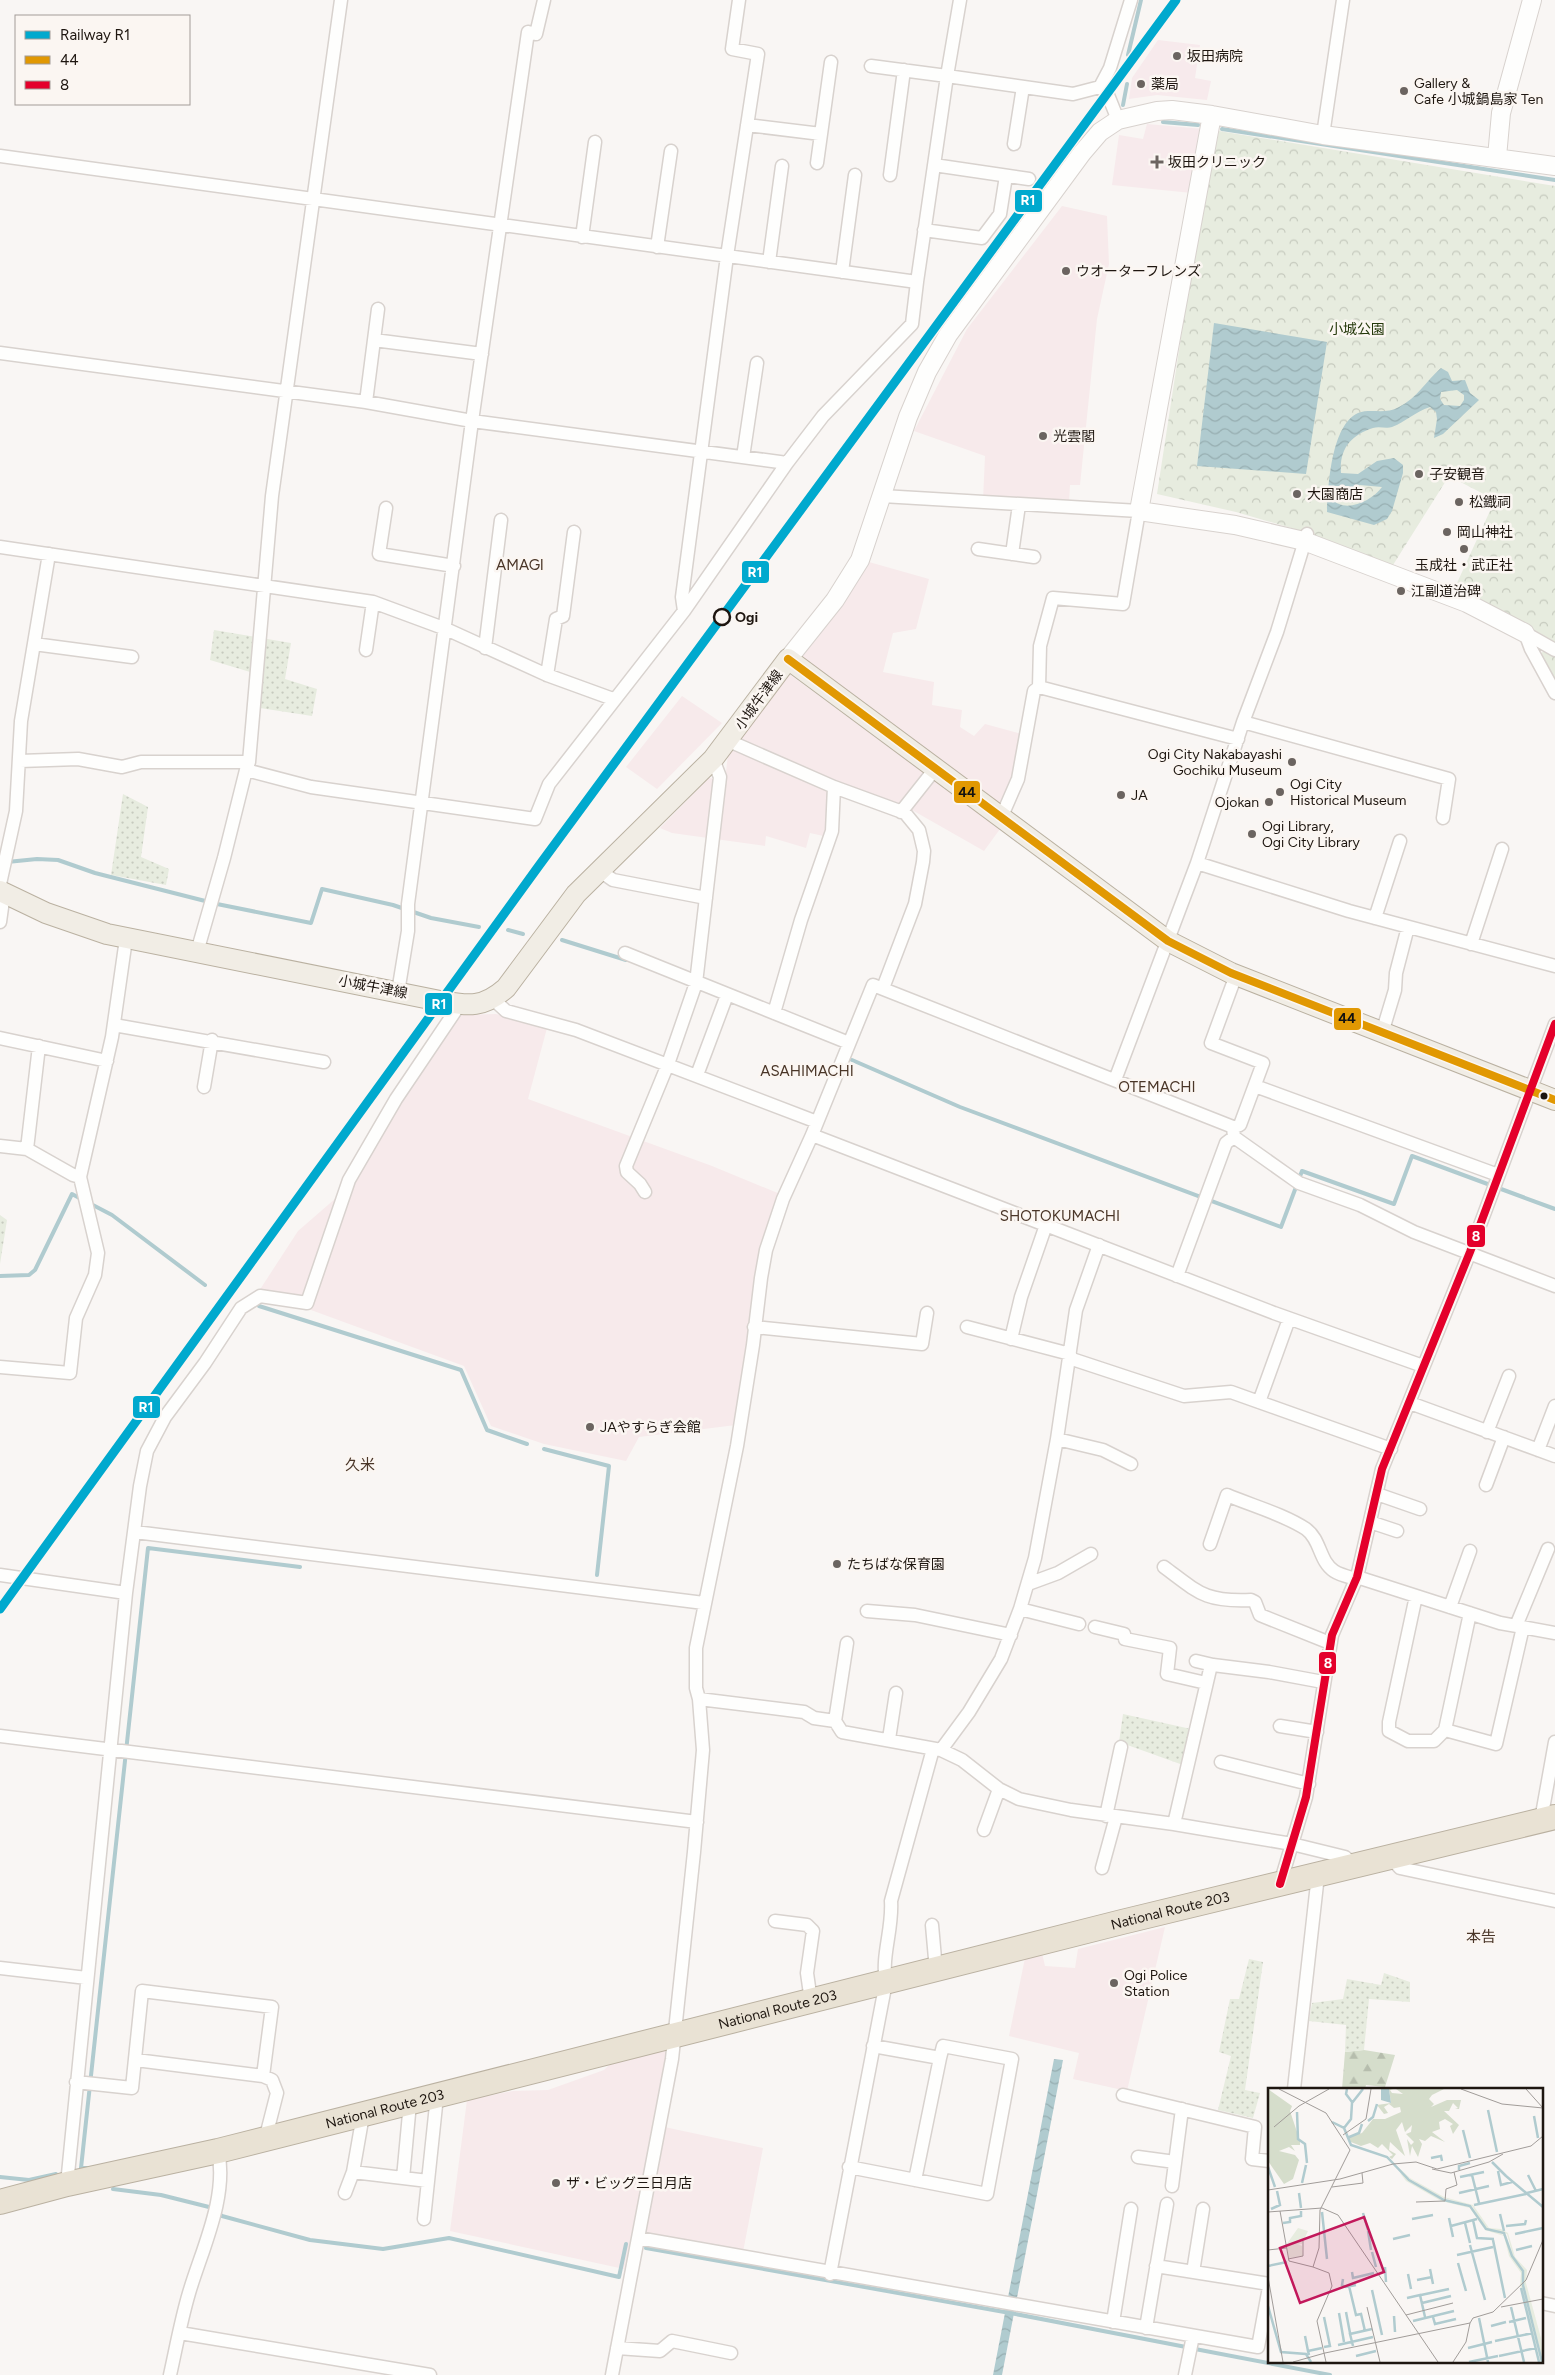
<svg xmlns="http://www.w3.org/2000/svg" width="1555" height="2375" viewBox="0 0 1555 2375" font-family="Figtree,'Noto Sans JP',sans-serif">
  <defs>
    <pattern id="forest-firs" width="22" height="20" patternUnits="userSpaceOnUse" patternTransform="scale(1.25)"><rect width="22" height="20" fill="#d5ddcb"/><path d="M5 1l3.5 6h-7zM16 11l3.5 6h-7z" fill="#b6bdad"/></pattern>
    <pattern id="park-crowns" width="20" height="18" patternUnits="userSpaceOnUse" patternTransform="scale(1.25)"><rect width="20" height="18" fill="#e7ecdf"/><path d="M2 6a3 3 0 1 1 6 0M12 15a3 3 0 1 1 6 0" fill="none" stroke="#c6cabe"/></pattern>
    <pattern id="garden-dots" width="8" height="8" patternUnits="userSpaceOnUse" patternTransform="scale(1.25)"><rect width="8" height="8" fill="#e7ecdf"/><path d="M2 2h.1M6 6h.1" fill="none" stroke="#c6cabe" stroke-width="1.8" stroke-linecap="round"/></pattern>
    <pattern id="water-waves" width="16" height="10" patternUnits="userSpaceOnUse" patternTransform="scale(1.25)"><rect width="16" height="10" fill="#b0cbcf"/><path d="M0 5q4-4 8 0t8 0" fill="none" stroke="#97aeb1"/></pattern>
  </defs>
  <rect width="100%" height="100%" fill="#f9f6f4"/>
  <path fill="#f7eaeb" d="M1062,206l45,10 2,48 -12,55 -17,166h-10l-1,18 -86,-3 2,-44 -71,-25 53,-102z
    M869,562l60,17 -13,50 -23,4 -10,39 51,10 -2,23 30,5 -2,17 14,9 11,-12 37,10 -7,43 -11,30 -203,-151 44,-55z
    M788,673l212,156 -16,22 -72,-41 -97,-36 15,17 -2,46 -18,-4 -4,15 -40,-12 -1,10 -93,-13 -12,-5 49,-50 16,2 3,-25z
    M682,696l40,27 -65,66 -31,-22z
    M496,1014l51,14 -19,71 184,67 68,28 -33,155 -11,76 -97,12 -13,24 -82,-17 -53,-18 -27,-60 -205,-75 39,-60 38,-33 35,-69 59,-93 27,-21z
    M1165,1927l-38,164 -54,-12 6,-26 -70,-17 16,-78 17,-5 3,13 30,2 3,-19z
    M663,2047l4,5 -12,73 108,23 -20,104 -111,-20 -8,37 -174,-38 17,-131 46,-9 35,-1 56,-20 9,-9z"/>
  <path fill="#f7eaec" d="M1158,40l42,5 -5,33 16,3 -4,19 -50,-5 -28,4 3,-21z
    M1147,124l57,5 -12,64 -80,-8 7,-50 24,4z"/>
  <path fill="url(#forest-firs)" d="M1364,2050l31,5 -10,32 -19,-2 -1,4h-23l3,-37z"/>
  <path fill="url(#park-crowns)" d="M1219,131l336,55v460l-105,-59 7,-4 38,-83 -46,-24 -56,89 -81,-31 -76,-22 -79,-18 38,-248z
    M1545,650l10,7v28l-17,-29z"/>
  <path fill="url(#garden-dots)" d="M214,630l77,13 -6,36 32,10 -5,27 -52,-8v-33l-50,-15z
    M123,794l25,13 -7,50 28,12 -3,16 -55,-10z
    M0,1215l7,5 -7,44z
    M1123,1714l68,15 -8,36 -64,-23z
    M1249,1959l14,3 -18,128 15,3 -7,25 -35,-8 13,-54 -12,-4 11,-53h9z
    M1384,1973l26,9v20l-41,-3 -5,51 -19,2 1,-27 -37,-4 3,-18 31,-4 4,-20 34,6z"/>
  <path fill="url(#water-waves)" fill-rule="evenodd" d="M1214,323l113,19 -21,132 -109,-8z
    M1441,368l7,4 4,9 13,-1 5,13 9,7 -36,34 -9,4 3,-19 -1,-7 -6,-5c-15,5 -25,15 -38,20 -5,2 -13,-1 -19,1 -22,7 -34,21 -32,45l17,1 19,-13 17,-3 9,7v8l-11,38 -5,8 -13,6 -47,-13c1,-25 4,-87 31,-99 13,-5 27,2 41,-6 18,-9 27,-26 42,-39zM1457,390l7,5v5l-4,6 -16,-1 -4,-6 1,-7zM1360,485l22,2c-10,14 -37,27 -50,12l8,-8z
    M1054,2059l9,1 -61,315h-9z"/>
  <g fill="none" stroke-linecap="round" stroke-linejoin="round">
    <path stroke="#b0cbcf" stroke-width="4" d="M1128,55l13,-55
      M1123,105l4,-21
      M1163,122l35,3
      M1222,129l333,51
      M7,862l30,-3 21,1 37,13 122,31 94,19 11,-34 71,16 38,13 48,9
      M508,930l15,4
      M562,940l64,20
      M852,1060l108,47 321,120 21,-56 92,33 18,-48 143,53
      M89,1203l23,12 93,70
      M0,1276l29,-1 6,-5 37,-76 11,6
      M259,1306l202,64 26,60 40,14
      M544,1449l65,17 -12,109
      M87,2168h-6l67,-620 152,19
      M0,2177l29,3 27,-6
      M113,2189l48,6 48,12 13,9 88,24 73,9 66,-11 170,39 7,-33
      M646,2248l364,65 176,34
      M1195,2349l135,26"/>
    <defs>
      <path id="street" d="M871,66l76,10 13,-76
        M1118,120l-10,-25 -8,-8 10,-19 21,-68
        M747,125l74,9
        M1323,135l20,-135
        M1014,144l9,-57
        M0,156l917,126 -5,42 -89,92 -36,47 -103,148 -135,173 -14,35 -224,-32 -65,-17 3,-8h-108l-19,5 -44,-8 -58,2
        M817,163l14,-101
        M934,165l95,14
        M890,175l14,-105
        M924,230l58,8 18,-24 6,-38
        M582,237l13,-95
        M657,247l14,-96
        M769,262l13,-96
        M842,272l13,-97
        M917,282l30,-206 126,18 27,-7
        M374,340l108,14
        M0,353l366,49 106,19 315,42
        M366,402l12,-93
        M743,457l14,-94
        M882,496l257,15 -16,93 -70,-6 -13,48 -1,41 -5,4 -16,88 -17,39
        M386,508l-7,46 75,12
        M0,547l373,55 73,27 101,46 66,24
        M978,549l56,8
        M1012,554l7,-49
        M684,611l-2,-14 45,-341 31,-202 -26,-5 7,-49
        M1525,633l6,16 24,44
        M1525,633l30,17
        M34,644l98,13
        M485,648l16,-128
        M366,650l7,-48
        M547,675l9,-56 7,-3 11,-84
        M1039,687l199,52
        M1243,722l206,57 -6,39
        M729,741l105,46 71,26 14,17 5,21 -1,11 -8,42 -32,84
        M249,762l23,-266 69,-496
        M901,812l34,-43
        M1197,863l152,48 206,55
        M600,871l13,9 93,18
        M0,884l16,-73 5,-90 28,-167
        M1375,918l25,-77
        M0,922l4,-29
        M1471,944l31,-95
        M197,952l27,-94 22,-88
        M625,953l224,90
        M398,992l10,-61v-27l64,-483 56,-389 8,2 8,-34
        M493,999l13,12 70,19 241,92
        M774,1013l27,-93 31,-89 2,-44
        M114,1025l210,37
        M1382,1033l13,-43 1,-17 12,-46
        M0,1038l107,23
        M697,1075l30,-80
        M1115,1080l82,-217 46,-141 34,-90 30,-98
        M1255,1086l243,89
        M204,1087l8,-47
        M1233,1127l7,-2 23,-62 -52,-20 25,-68
        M812,1135l462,178 149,53
        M0,1146l27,3 46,26 7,2
        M27,1149l12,-103
        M645,1192l-5,-8 -13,-12 -1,-6 42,-102 28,-81 24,-206 -7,-18
        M1177,1276l49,-133 8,-6
        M754,1327l168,17 5,-31
        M967,1327l103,27
        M1011,1339l10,-42 25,-72
        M1069,1358l115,38 47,-4 160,57
        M0,1367l70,6 6,-55 19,-43 3,-22 -18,-76 32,-140 14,-98
        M1259,1402l30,-83
        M1410,1403l145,53
        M1487,1432l22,-56
        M1057,1439l46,11 28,14
        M1538,1450l17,-44
        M1486,1485l18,-48
        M1377,1494l43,15
        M1370,1522l27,9
        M135,1532l569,71
        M1210,1544l17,-49c26,11 56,19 79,34 15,11 13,32 28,42 6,4 15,6 22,8
        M1164,1567c35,26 41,35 87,33l4,2 5,13 70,28
        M0,1575l126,18
        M1357,1577l143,46 55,10
        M1028,1584l30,-11 33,-19
        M1416,1596l-27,126v9l19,10h26l11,-11 25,-117
        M1450,1607l20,-56
        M1020,1609l59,15
        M867,1611l48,4 96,20
        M1516,1626l32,-77
        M1095,1627l29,7 1,5 45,9 -3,26 39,9
        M1196,1661l17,4 56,7 54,10
        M699,1699l105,13 10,6 21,3 7,11 99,18 28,-38 32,-53 19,-50 15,-51 22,-119 19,-129 23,-65
        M835,1721l12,-78
        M1280,1726l37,6
        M1445,1730l51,14 27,-117
        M0,1736l697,86
        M889,1739l7,-46
        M941,1750l21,10 37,29 20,10 52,11 103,14 118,20 53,13 10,8
        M1221,1762l88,22
        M1106,1816l15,-69
        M1541,1820l14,-78
        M1174,1824l37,-159
        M984,1830l15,-41
        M1390,1857l10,11 155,33
        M1102,1868l14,-51
        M1280,1884l26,-87 26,-162 25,-58 25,-108 88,-217 85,-228
        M775,1921l32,4 6,6 -6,42 4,28
        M932,1925l4,45
        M0,1968l87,10
        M873,2046l67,12 -25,122
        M136,2060l127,16 9,4 5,13 -12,47
        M76,2082l56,6 10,-97 130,16 -9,69
        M1294,2089l24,-214
        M1123,2095l132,32 -3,32 17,2
        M1138,2157l37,5
        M849,2167l138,27 25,-135 -69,-13 -3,12
        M353,2172l75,9
        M403,2178l7,-75
        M67,2184l59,-591 14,-107 7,-35 18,-34 40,-54 36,-55 19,-12 47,7 42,-123 47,-81 64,-95
        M1172,2186l10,-77
        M345,2193l8,-21 10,-57
        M424,2219l13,-123
        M638,2238l620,109 11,-60
        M1156,2266l113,18
        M1193,2272l10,-63
        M830,2274l56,-292c-5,-26 7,-53 5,-81l42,-152
        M1541,2303l14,3
        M1113,2322l18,-113
        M1146,2328l21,-124
        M180,2333l250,42
        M617,2348l43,3 12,-10 59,12
        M170,2375c6,-27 11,-55 19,-82 13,-44 39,-96 29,-142
        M612,2375l60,-316 22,-207 9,-102 -4,-51 -3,-11v-40l41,-202 16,-101 8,-67 5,-28 17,-51 29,-64 61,-150 360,142 1,10 65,46 61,22 54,27 141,54
        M1185,2375l8,-39"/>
      <path id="secondary" d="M1212,115l-73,396 96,14 69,16 163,62 58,30
        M1497,157l4,-44 31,-113
        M788,659l47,-59 25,-40 48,-143 19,-45 21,-37 134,-182 18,-21 18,-12 39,-9 15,-1 40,5 111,20 232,31"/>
      <path id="primary" d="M0,891l46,22 61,21 333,67c30,5 43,7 66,-13l70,-94 137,-135 75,-100 380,282 63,32 324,127"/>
      <g id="highway">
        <path id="s1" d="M0,2202l67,-18 151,-33 904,-229 433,-105"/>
      </g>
    </defs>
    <use href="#street" stroke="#d8d2ce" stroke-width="15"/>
    <use href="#secondary" stroke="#d8d2ce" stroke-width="20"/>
    <use href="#primary" stroke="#bab1a1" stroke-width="22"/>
    <use href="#highway" stroke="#bab1a1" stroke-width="26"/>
    <use href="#street" stroke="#fefefd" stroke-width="12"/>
    <use href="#secondary" stroke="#fefefd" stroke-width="18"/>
    <use href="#primary" stroke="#f1ede5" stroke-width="20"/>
    <use href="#highway" stroke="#e9e2d4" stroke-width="24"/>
    <defs>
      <path id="bus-1" d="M788,659l380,282 63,32 324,127"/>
      <path id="bus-2" d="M1280,1884l26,-87 26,-162 25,-58 25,-108 88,-217 85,-228"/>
    </defs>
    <use href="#bus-1" stroke="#fbf6f2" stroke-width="11"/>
    <use href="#bus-2" stroke="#fbf6f2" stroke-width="11"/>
    <use href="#bus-1" stroke="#e19802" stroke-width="8"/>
    <use href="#bus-2" stroke="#e4002b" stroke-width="8"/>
    <defs>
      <path id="rail-1" d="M0,1609l538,-742 638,-867"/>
    </defs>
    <use href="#rail-1" stroke="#fbf6f2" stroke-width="12"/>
    <use href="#rail-1" stroke="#00a9ce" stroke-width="9"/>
  </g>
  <g fill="#6b6460" stroke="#fbf6f2" stroke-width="2">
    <circle cx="1177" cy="56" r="5"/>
    <circle cx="1141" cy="84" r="5"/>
    <circle cx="1404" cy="91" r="5"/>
    <path d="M1154.5 154.5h5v5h5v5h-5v5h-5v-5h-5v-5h5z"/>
    <circle cx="1066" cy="271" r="5"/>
    <circle cx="1043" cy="436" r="5"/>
    <circle cx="1419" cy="474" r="5"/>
    <circle cx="1297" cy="494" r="5"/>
    <circle cx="1459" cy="502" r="5"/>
    <circle cx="1447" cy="532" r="5"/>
    <circle cx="1464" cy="549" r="5"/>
    <circle cx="1401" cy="591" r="5"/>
    <circle cx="1292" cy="762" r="5"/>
    <circle cx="1280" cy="792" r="5"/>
    <circle cx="1121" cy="795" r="5"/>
    <circle cx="1269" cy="802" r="5"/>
    <circle cx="1252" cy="834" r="5"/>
    <circle cx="590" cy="1427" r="5"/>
    <circle cx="837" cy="1564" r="5"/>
    <circle cx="1114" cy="1983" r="5"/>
    <circle cx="556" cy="2183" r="5"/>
  </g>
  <circle fill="#fbf6f2" stroke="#1e1610" stroke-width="2.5" cx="722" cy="617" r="8"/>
  <circle fill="#1e1610" stroke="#fbf6f2" stroke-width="2" cx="1544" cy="1096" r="4.5"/>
  <g text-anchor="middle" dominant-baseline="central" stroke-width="5" stroke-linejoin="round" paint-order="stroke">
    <g font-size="14" fill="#1e1610" stroke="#fbf6f2" text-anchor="start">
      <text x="1187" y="56">坂田病院</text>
      <text x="1414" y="83">Gallery &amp;<tspan x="1414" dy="16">Cafe 小城鍋島家 Ten</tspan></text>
      <text x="1151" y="84">薬局</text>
      <text x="1168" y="162">坂田クリニック</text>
      <text x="1076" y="271">ウオーターフレンズ</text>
      <text x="1053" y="436">光雲閣</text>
      <text x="1429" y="474">子安観音</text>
      <text x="1307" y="494">大園商店</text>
      <text x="1469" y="502">松鐡祠</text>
      <text x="1457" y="532">岡山神社</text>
      <text x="1464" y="565" text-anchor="middle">玉成社・武正社</text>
      <text x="1411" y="591">江副道治碑</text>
      <text x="1282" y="754" text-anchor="end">Ogi City Nakabayashi<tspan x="1282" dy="16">Gochiku Museum</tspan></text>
      <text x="1290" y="784">Ogi City<tspan x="1290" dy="16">Historical Museum</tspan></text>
      <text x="1131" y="795">JA</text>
      <text x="1259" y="802" text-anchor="end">Ojokan</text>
      <text x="1262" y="826">Ogi Library,<tspan x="1262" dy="16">Ogi City Library</tspan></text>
      <text x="600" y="1427">JAやすらぎ会館</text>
      <text x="847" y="1564">たちばな保育園</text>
      <text x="1124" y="1975">Ogi Police<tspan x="1124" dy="16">Station</tspan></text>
      <text x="566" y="2183">ザ・ビッグ三日月店</text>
    </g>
    <g font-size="14" fill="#24380a" stroke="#fbf6f2">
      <text x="1357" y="329">小城公園</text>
    </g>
    <g font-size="14" font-weight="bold" fill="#1e1610" stroke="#fbf6f2" text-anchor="start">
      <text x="735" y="617">Ogi</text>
    </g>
    <g font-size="14" fill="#1e1610" stroke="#fbf6f2">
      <text transform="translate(759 700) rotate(-54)">小城牛津線</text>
      <text transform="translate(373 987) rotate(11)">小城牛津線</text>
      <text stroke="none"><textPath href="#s1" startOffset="1206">National Route 203</textPath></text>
      <text stroke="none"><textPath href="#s1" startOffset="801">National Route 203</textPath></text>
      <text stroke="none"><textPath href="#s1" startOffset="396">National Route 203</textPath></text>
    </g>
    <g font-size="15" fill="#4a3628" stroke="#fbf6f2">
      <text x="520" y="565">AMAGI</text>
      <text x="807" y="1071">ASAHIMACHI</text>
      <text x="1157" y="1087">OTEMACHI</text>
      <text x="1060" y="1216">SHOTOKUMACHI</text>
      <text x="360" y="1465">久米</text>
      <text x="1481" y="1937">本告</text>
    </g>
  </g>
  <g transform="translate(1268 2088)">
    <rect width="275" height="275" fill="#f9f6f4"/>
    <path d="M128,77l14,13 34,19 29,8 16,23 12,1 7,4 7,24 12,13 -1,13 15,55 2,24 -19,-78v-14l-11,-14 -6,-22 -21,-6 -14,-22 -32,-9 -33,-20zM132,85l38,25 34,10 12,20 20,7 8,21 10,14v16l19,76 -13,-43 -8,-34 1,-12 -12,-17 -5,-20 -19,-6 -15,-22 -29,-7 -35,-20z" fill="#e7ecdf"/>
    <path d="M0,1l24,17 -2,5 10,30v4h-9l4,6 -6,-4 -10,4 16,4 4,5 -6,19 -9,5 -16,-23zM121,1h4l-3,1 2,3 11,1 -7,-5h48l-12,6 -3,4 5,5 -3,3 16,-7h14l-2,9h-4l3,-1 -5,-5 -4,8h-5l15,14 -6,9 -3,-8 3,-2 -8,-5 -6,3 1,7 -8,3 13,10 -14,-6 -6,5 -6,-2 3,5 -4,13 -6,-11 -2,10 -3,-17 4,6 3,-3 -8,-8 5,-2 1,-7 -7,7 -3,-10 -6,8 9,26 -15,-14 -1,8 7,4 -4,5 -3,-2 4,-2 -11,-11 -4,4 -8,-5 -9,3 -10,-4 -3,-5 14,-4 11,-14h12l16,-7 -1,-5 -6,1 -5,-4 -5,3 4,6 -4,1 -7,-9 14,-2z" fill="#d5ddcb"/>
    <path d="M30,140l10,3 -6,13h-4l4,2 1,10 -14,2 -3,-13z" fill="#e7ecdf"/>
    <path d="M113,1h8l2,14 -10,-3z" fill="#b0cbcf"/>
    <path fill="none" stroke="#b0cbcf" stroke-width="2.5" d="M79,1l-1,5 6,8M220,22l9,42M29,24l1,27 7,5 2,19M266,28l4,22M100,33l5,-4 4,-13M64,34l12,6 7,17 36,12 22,23 35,20 26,6 16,23 18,4 8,23 11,15v14l19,77M76,40l7,-9 1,-16 11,-14M195,42l7,28M79,50l12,-5 3,-9M163,70l10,-2 1,5M224,74l14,14M0,79l7,20M191,82v-4l11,-3M230,83l3,14 11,-3M204,87l7,28M260,87l8,16M238,88l37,31M192,89l24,-5M34,95l4,-18M31,105l2,15M191,105l30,-7M259,105l16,-4M206,117l52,-11M3,121l9,-4 -3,-14M54,124l5,47M95,125l5,17M232,126l4,17M181,130l4,19M144,131l21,-4M205,132l4,18 17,1M15,135l7,-1v-4l11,-2v-5M197,135l5,20M183,138l26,-7M238,138l19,-2 1,-4M100,143l3,19M247,146l28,-6M125,151l17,-4M225,152l12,58M202,157l15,55M248,162l16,-4M104,164l4,15M189,167l36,-8M190,175l8,28M0,178l19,-4M117,179l1,15M162,181l3,15M84,184l1,6 21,-5M140,186l3,15M75,191l-1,6 4,2 10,-2M149,192l15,-3M81,198l7,29 5,-1 4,17M253,200l18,74M104,202l10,45M153,207l28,-6M139,210l13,-3 5,22M154,215l29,-7M0,218l13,46 25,2 5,8M243,219l13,55M78,224l4,21M71,225l5,29M126,228l1,16M165,229l2,7 21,-5M211,230l9,44M145,233l41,-10M241,234l17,-4M223,238l15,-4M37,248l3,15M227,253l38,-8M70,257l35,-8M85,258l-3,-12 22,-5M56,259l6,-1 -6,-29M200,260l24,-6M41,267l-1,-4 14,-3M88,268l20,-5M231,268l37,-8M201,274l29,-6"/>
    <path fill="none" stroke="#a19c99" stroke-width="1" d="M11,1l47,24 24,37 -30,60 -1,38 -6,19 16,6 3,13 -15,35 9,41M193,1l41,15 41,4M258,1l17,19M6,39l25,-21 30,-17M75,47l23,-16 5,-30M164,81l19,4 38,-11 14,-8M64,99l31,-4 -1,-10M0,102l72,-11 53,-15 23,-2 21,7 94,-23 12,-10M148,114l29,-1 1,-12 11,-4 -3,-13M12,123l9,50 24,6M0,124l54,-4 16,7 100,147M0,162l18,-2M20,171l15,-3v-15M0,189l15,85M99,219l13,55M233,219l42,-8M138,227l47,-12M25,274l32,-9 145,-30 3,-5 20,-6 33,-32 17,-40M185,274l13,-20 4,-19"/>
    <path fill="#c2185b" fill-opacity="0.15" stroke="#c2185b" stroke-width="2.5" d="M96,129l20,55 -84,31 -20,-55z"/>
    <rect width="275" height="275" fill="none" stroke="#1e1610" stroke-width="2.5"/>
  </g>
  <g stroke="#fbf6f2" stroke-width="2">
    <rect x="1014" y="189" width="29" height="24" rx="5" fill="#00a9ce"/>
    <rect x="741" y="560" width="29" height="24" rx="5" fill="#00a9ce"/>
    <rect x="953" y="780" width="28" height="24" rx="5" fill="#e19802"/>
    <rect x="424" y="992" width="29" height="24" rx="5" fill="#00a9ce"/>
    <rect x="1333" y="1007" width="29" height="24" rx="5" fill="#e19802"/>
    <rect x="1466" y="1224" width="20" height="24" rx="5" fill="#e4002b"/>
    <rect x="132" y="1395" width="29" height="24" rx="5" fill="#00a9ce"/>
    <rect x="1318" y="1651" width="19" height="24" rx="5" fill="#e4002b"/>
  </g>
  <g font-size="14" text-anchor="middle" font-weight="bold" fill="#fff">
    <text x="1028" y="205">R1</text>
    <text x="755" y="577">R1</text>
    <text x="439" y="1009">R1</text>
    <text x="1476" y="1241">8</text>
    <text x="146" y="1412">R1</text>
    <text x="1328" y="1668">8</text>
  </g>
  <g font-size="14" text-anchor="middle" font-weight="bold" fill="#111">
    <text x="967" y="797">44</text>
    <text x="1347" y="1023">44</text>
  </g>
  <rect x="15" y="15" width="175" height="90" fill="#fbf6f2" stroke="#a39c98"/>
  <rect x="25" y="31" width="25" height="8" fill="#00a9ce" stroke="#a39c98"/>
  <text x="60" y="40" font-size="15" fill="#1e1610">Railway R1</text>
  <rect x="25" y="56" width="25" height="8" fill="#e19802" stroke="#a39c98"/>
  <text x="60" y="65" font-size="15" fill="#1e1610">44</text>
  <rect x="25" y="81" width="25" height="8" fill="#e4002b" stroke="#a39c98"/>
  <text x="60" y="90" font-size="15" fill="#1e1610">8</text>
</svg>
